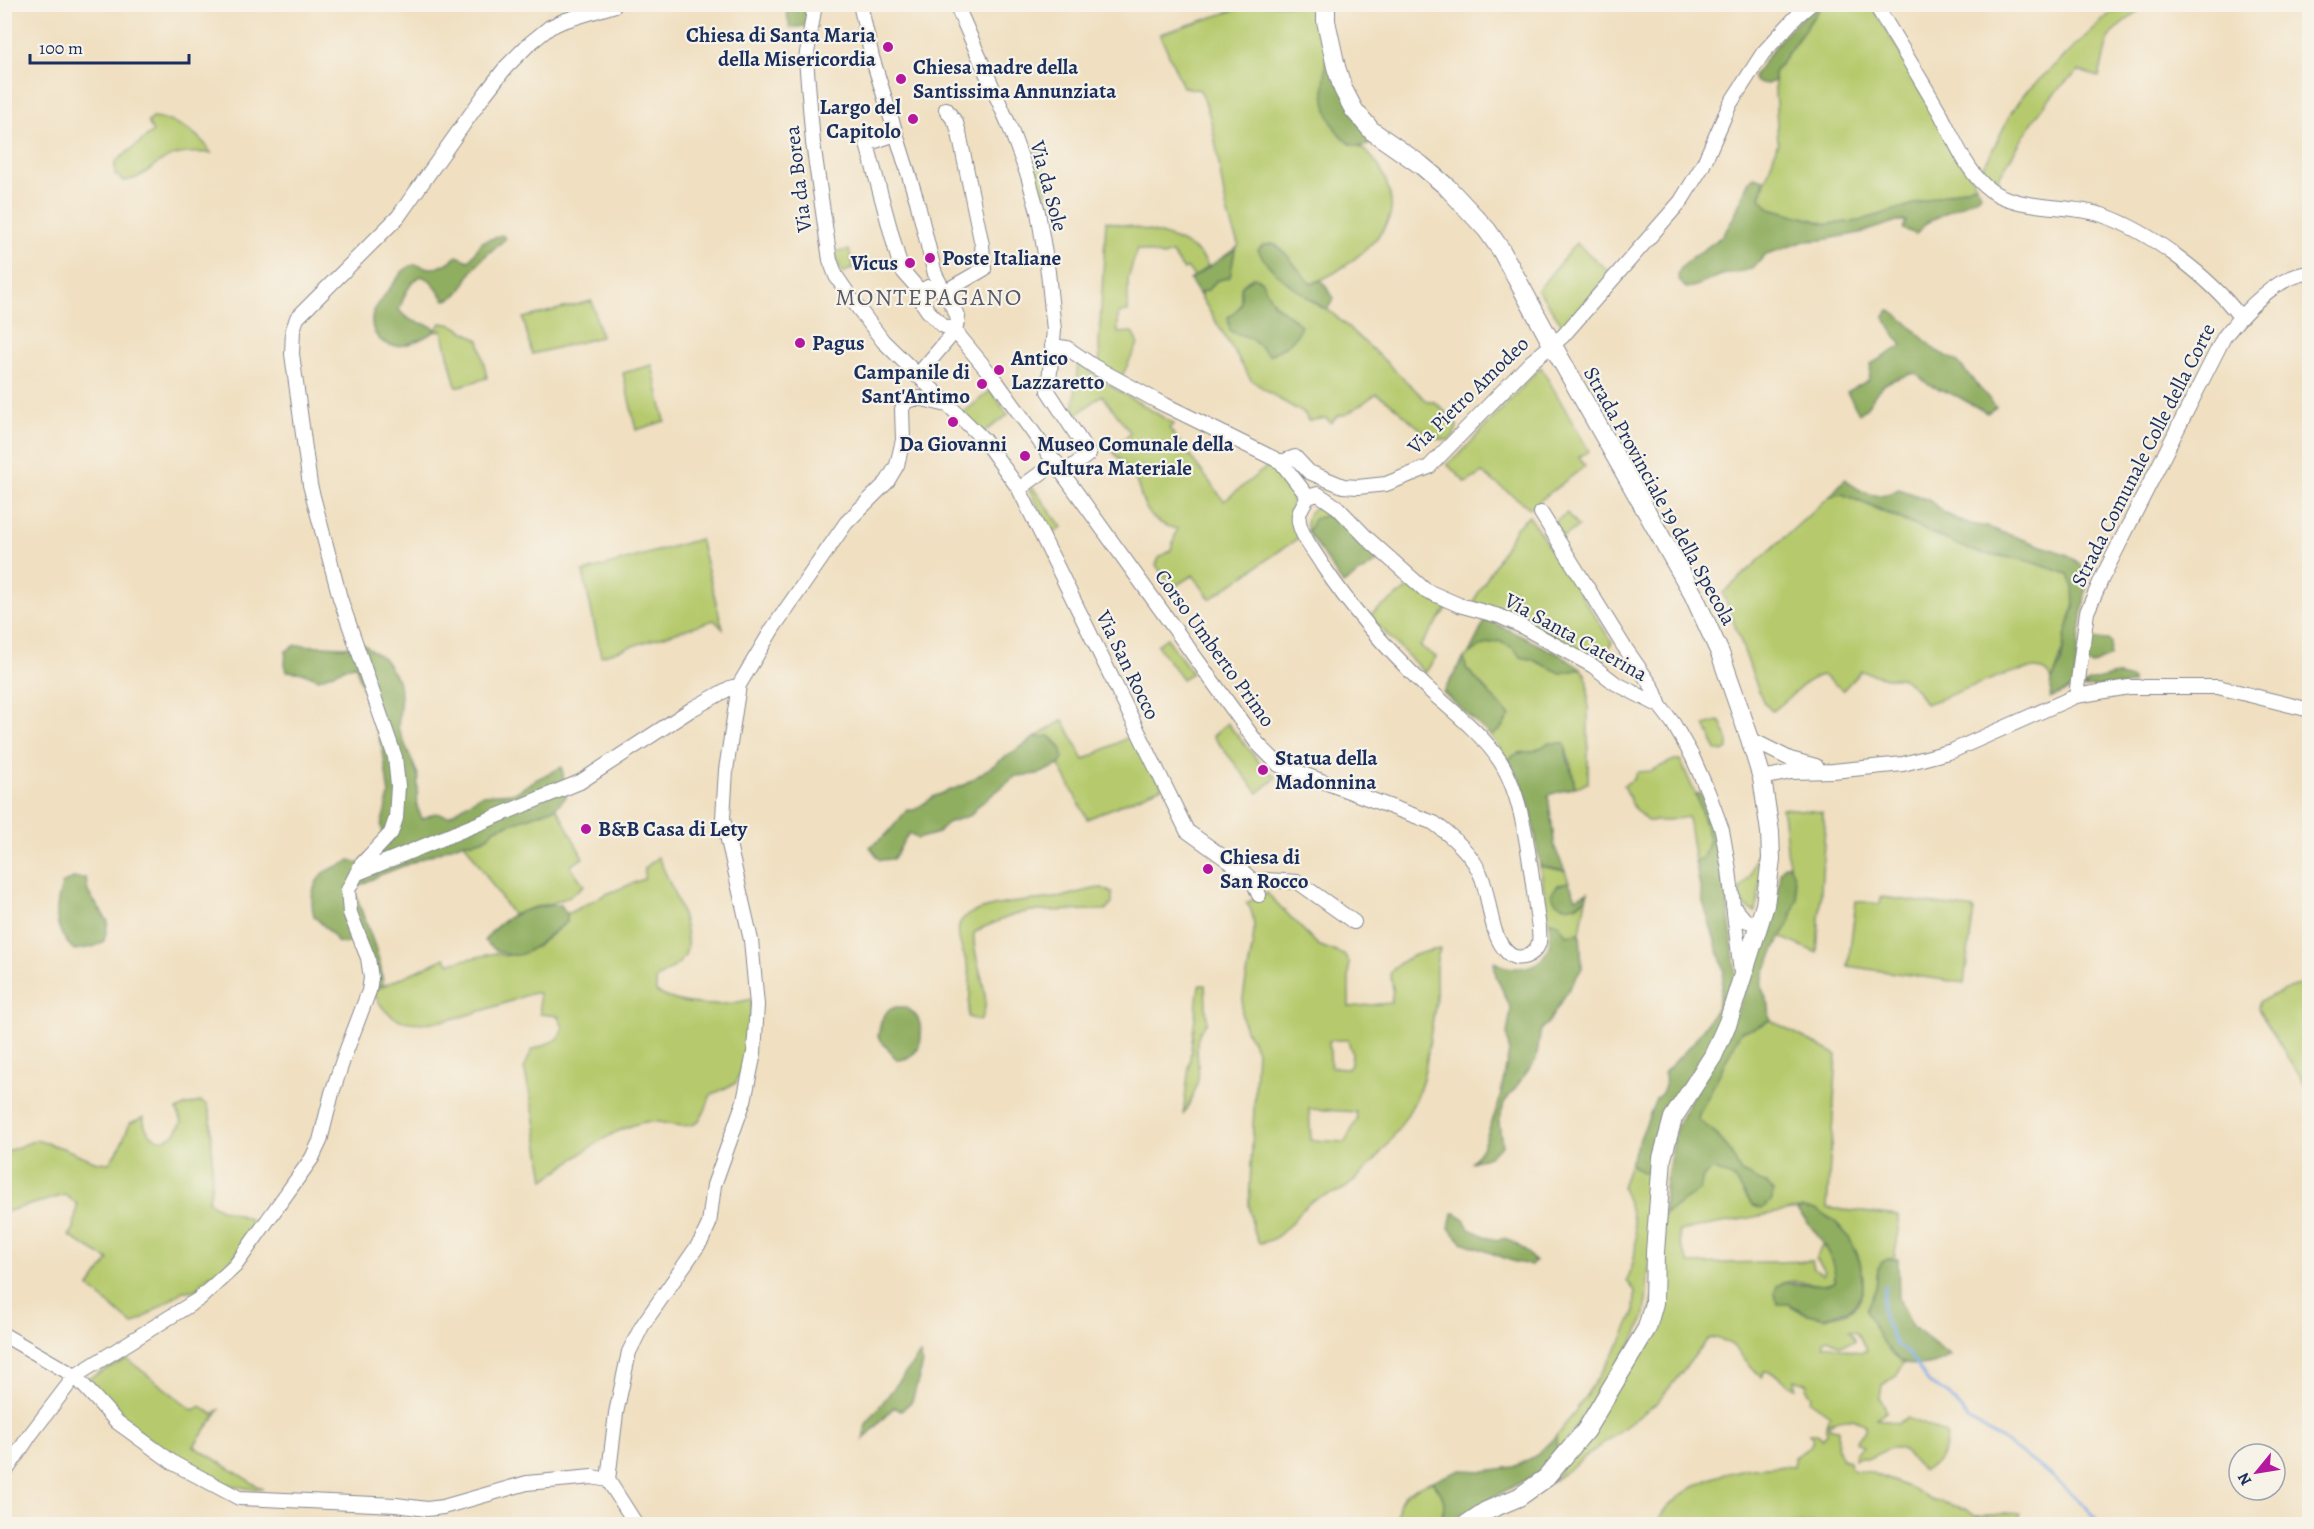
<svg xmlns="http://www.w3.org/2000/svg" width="2314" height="1529" viewBox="0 0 2314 1529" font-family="Alegreya,serif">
  <rect width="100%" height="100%" fill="#f7f3e8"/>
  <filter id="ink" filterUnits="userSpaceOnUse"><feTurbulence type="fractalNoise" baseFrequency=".0167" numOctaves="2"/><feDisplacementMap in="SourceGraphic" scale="12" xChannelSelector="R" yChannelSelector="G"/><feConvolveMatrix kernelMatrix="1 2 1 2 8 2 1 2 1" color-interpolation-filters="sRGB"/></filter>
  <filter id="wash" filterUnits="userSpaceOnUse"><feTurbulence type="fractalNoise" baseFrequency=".008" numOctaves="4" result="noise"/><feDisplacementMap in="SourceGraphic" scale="24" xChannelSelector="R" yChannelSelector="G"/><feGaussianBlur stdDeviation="1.35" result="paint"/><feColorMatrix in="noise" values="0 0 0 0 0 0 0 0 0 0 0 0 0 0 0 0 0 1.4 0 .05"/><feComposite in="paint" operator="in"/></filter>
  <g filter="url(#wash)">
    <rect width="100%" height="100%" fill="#f0dfc0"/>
    <path fill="#b6ca6d" stroke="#687c66" stroke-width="1.5" fill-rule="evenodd" d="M1245,5h77l28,139c15,3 23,13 31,26 6,11 13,32 9,45 -9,29 -52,59 -79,69 -6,-6 -12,-11 -17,-17 -9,-12 -19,-33 -35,-17l12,18 46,37 14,7 52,47 45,43h7l21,20 1,5 -3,8 -5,5c-28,1 -48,-35 -73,-46l-29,20 -10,2 -6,7 -5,-5 -18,3 -3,-7 -26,-15 -28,-19 -50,-83v-5l11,-6 4,-5 14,-4 5,-28 4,-4c-23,-48 -16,-106 -39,-155l-17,-3 -23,-53 75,-24zM1252,277c14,15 23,30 41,41l-6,28 -18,9 -19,-17 -20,-7 2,-17 6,-3 4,-12 -1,-12z
      M1822,5h50l104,180 -117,36 -32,3 -57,-16 -10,-10 18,-56 -4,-69z
      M2119,5h27l-30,24 -8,11 -9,37 -20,-6c-41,30 -58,74 -85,114l-16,-14 10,-12 23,-46 13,-19z
      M153,118c17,1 37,10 49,23 4,3 6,8 9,12 -18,-1 -36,-1 -51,9 -14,9 -20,18 -37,19l-8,-7v-12l38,-30 -5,-10z
      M1042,151l4,41 -1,26 -17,-64z
      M1106,221c28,7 90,15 102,45l-14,11 -6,-9 -4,2 -12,-17 -9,3 -26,-7 -9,30v33l-10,1v20l14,-1 6,12 -17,34 -21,-12 -1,-23z
      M1576,243l35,30 -47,54 -26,-37z
      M849,250l5,18 -12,5 -9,-21z
      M592,301l9,36 -69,17 -9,-36z
      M441,323l12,2 26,15 8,38 -31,9 -14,-57 -8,2z
      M1078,363l33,23 63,38 -5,4 55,73 48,-38c34,27 11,43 29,73l-91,63 -17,-24 -21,13 -16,-23 3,-7 12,-8 6,-21c-28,-6 -33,-21 -40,-46 -3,-9 -20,-26 -26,-34l20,-16 -29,-38 -27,21 -2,-3z
      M652,365l13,56 -29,9 -13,-57z
      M1541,367l48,84 -10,6 6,9 -55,42 -48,-35 -16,10 -19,-19 14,-11z
      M991,390l17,25 -26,18 -20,-19z
      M1033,488l29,39 -9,7 -24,-44z
      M1842,494l116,51 21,8 46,7 43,14c14,21 1,43 -3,65 -4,16 -5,26 -13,41 -3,-5 -5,-8 -10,-10 -25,-7 -90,27 -117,34l-9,-15 -13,-11h-17l-25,-7 -18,19 -21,-15c-20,5 -32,26 -50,36l-8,-8 -5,-11 -36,-99 107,-97z
      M1321,506l21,15 -34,11c-4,-13 -1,-22 13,-26z
      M1567,513l11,14 -15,10 -10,-14z
      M1529,516l83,126 -11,23 -91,-54 -27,-3 -9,-8 42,-72z
      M700,539l23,90 -9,-9 -113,36 -18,-84z
      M1410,587l17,11 21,9 -28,39 16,11 -11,16 -56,-57z
      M1167,638l25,35 -10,6 -25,-34z
      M1499,641l15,7 7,9 10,2 30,14 20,-4 4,5 3,8v101l-13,4 -4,-23 -7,-21c-12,-1 -18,3 -28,7 -11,5 -19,1 -28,10l-17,-24 8,-5 11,-15 -44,-48 -2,-10c9,-10 23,-14 35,-17z
      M1063,720l21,40 52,-27 26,54 -75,32 -28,-54c7,-11 2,-21 -9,-29l-16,2z
      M1718,721l4,2 6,19v7l-5,3 -7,-2 -11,-25z
      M1227,723l37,45 13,9 -19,16 -45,-57z
      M1674,760h6l19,42 10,37 -6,19 -8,3 -7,-44 -26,4h-15l-13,-13 -10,-23 10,-6 3,-7 14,-1z
      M555,808l3,2 25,48 -13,8 14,19c-25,24 -46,16 -71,31l-49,-74h8l12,-3 11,-10z
      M1782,808l40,4 3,15 -8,126 -37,-16c13,-12 19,-43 14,-60 -1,-5 -5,-9 -5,-13 -3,-18 -3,-37 -7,-56z
      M1757,809h6l4,31 -11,72c-13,-4 -15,-9 -17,-21l12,-16 8,-29z
      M658,857c10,22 37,75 27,98 -4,10 -20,17 -29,24v13c28,16 65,15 96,7l-4,53 -12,31 -25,12c-5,10 -7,26 -19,30 -16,4 -32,-6 -47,-3 -37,7 -70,38 -101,58l-10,-66 -10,-46 8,-18 26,-11 5,-12 -5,-11 -18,-2 -1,-21c-10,-1 -21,6 -31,9 -28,10 -90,32 -116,14 -10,-6 -14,-16 -20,-25l73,-33 4,5 47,-10 9,3 31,-9 31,-25v-8l37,-19 40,-16 1,-11z
      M1540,866l25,5 4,11 -6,1 13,23 10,-8 -6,35 -14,2 -7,-11 -10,-4z
      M1102,888l10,5v11l-7,6 -75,1 -17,4 -31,13 -8,5c-3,27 22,65 6,88l-12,-4c1,-15 4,-31 1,-46 -3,-14 -13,-31 -10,-45 4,-24 83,-25 102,-29 14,-3 26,-8 41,-9z
      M1267,893l51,52 26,10 5,7v45l42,-4 2,-14 -3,-15c9,-16 33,-23 50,-25 -8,19 -1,38 -5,58 -6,30 -7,66 -20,94 -17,32 -39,62 -67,85 -11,10 -25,7 -37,16 -18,13 -27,39 -52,41l-6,-13 -4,-26 8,-154c-6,-11 -14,-22 -15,-34 -3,-29 25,-94 4,-113zM1333,1040h15l4,13 -1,12 -3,3 -17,-1 -2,-26zM1309,1109l47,3 1,7 -12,23 -34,-2z
      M1881,897l93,12 -10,74 -116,-17 8,-65 24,3z
      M2309,980v111l-51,-82 1,-8z
      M1199,985h6l2,38c-18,16 -6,36 -9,56 -2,13 -8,24 -15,36z
      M1770,1020l67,35 -10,153 71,8 1,15 -5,28h-6l-10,9 -2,20 -10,22 23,41 15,12 -9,14 -13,8 -2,13 7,13 -10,8 21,4 9,-5 38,15 2,4c-2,15 -9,30 -25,33l-22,-22h-10l-23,11 -6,-2 -7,2 1,-6 8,-6 -7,-5 9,-12v-5c-9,-9 -26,-7 -36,-1l2,4 7,1c1,12 -4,19 4,30l7,2 1,6 5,4 14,1 42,16 19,11 36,10 9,7 45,-3v11h-364c25,-46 90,-61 138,-57v-10l16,-10 3,-8 -4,-6h8l5,6 5,-5v-9l3,-10 -20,-14 2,-5 -6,-8 2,-4 -13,-5v9c-11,-5 -18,-16 -30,-17l-4,6 -29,-32 -15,-8 -9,2 -50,63 -106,80 95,-140 17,-128 16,-10 23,-27 10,-8 21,9 19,28 20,-15 -6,-7 -26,-12 -13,-24 -16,-18 -14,-9 1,-7 42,-83 14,-3zM1802,1208c35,3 57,36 61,70 0,5 1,13 -1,18 -12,27 -53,24 -72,9 -6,-5 -9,-14 -13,-19 4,-2 10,-4 14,-5 15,-1 28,8 44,1 1,-15 -3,-27 -13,-37l-6,14 9,12 -2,4 -9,-6 -2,-8 -123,3 -9,-20 -1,-13zM1849,1330l7,2 11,18 -1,1c-15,4 -30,-8 -42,-5v-5l4,-2 12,6 15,-3v-3z
      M200,1102l6,2 3,6 2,10c0,16 4,69 -3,80 9,12 37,14 51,24l-39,51c-12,-4 -17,7 -24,15l-13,1 -50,34 -44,-38 20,-27 -40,-24 5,-8 3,-24 -12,-9 -60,17v-60l31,-12 27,8 34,14 12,1 11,-16 10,-24 14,-6c-2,15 15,29 29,18 4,-3 6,-9 9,-13l-5,-12 7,-4z
      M1630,1163l5,6 17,2 -2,81 -5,64 -12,26 -76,113 -1,-19 19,-24 46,-70 13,-29 1,-22 -8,-10c15,-37 9,-59 -5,-94z
      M127,1359l66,51 8,-4 12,8 7,-5 -26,37 68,43c-69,1 -132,-63 -177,-109z
      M1432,1481c5,7 12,14 12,23 0,8 -4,12 -1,20h-46c0,-30 9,-32 35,-43z"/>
    <path fill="#90ae60" stroke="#566e5f" stroke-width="1.5" d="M785,5h26l-6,21 -15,2z
      M1814,5h8l-43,60 -5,8v8l-7,3 -11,-2 -3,-5 30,-41z
      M1326,59l49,83c-31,17 -50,-24 -51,-50 0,-11 1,-22 2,-33z
      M1754,177l10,3 -4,18 10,10 57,16 32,-3 117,-36 5,10 -55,28 -10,11 -13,-5 3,-8h-9l-37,12 -38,7 -17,1 -41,14c-11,19 -23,15 -42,20 -13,4 -22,12 -36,13 -4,-4 -10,-9 -7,-16 4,-14 35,-25 45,-39 9,-10 19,-38 24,-51z
      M502,235l4,3c-9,9 -24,19 -31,29 -10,12 -13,31 -30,33l-15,-20 -9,-4 -9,7 -6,9 -7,18c13,16 22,10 36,18l-1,4c-17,10 -44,24 -58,3 -4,-5 -5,-15 -3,-22 1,-5 25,-35 30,-42 12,-10 14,-5 27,-3 11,1 19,-6 27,-12l12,5 13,-19z
      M1274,244c11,5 26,29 37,40l10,-4 13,18 -7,12c-22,-14 -57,-36 -69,-60l5,-5z
      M1235,249l-5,28 -14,4 -9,10 -6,1v5l-11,-17z
      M1254,277l7,3 12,23 28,22c-5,17 -18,23 -32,30l-19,-17 -20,-7 -2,-14c17,-14 12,-9 13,-30z
      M1889,310l17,12 29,28 22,11 39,46 -9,6 -30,-17 -28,-11 -14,-12c-11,3 -27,7 -35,15 -8,9 -10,19 -21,26l-12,-22 22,-12 2,-16 31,-18 -18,-29z
      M1845,479c17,15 33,22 54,10l30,11 15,13 21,10 22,4 81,28 17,13 2,10 -14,110 -23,10 2,-18 9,-17 4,-26 9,-30 -1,-19 -5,-14 -43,-14 -45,-7 -22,-8 -92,-42 -24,-9 -12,2z
      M1326,515l16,6 39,38 -38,25 -35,-52 6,-13z
      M1486,619l74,36 21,14 -20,4 -30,-14 -10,-2 -8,-9 -14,-7 -13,3 -17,9z
      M2093,639l15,1 3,3 -1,13 -18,9 -10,-3 2,-22z
      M363,644l21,15 14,21 3,15 -3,33 20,47 -1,31 5,13 13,-6 14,3 32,-21 34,-2 22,-14 25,-12 4,30 -11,11 -60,21c-8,11 -17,14 -31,13l-84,33 -26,13c9,34 27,62 29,97l-11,6 -17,-53 -10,6 -8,-2 -3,-6 -20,-20c-5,-18 -1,-41 19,-48 7,-3 11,-3 17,-8l8,3 28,-22 -5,-15 8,-31 -6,-44 -28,-87 -36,15 -15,-6 -17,-2 -2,-7 1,-13 10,-6 48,2z
      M1464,658l2,10 44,48 -11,15 -8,5 -48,-44z
      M2115,675l17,4v5l-49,4 6,-6z
      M1050,736l12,14 1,9 -4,6 -20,9 -23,2 -38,30 -7,9 -24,8 -9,10 -21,6 -7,-6c-8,7 -10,18 -17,26l-13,1 -10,-13 17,-13 20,-24h7l21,-14 29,-11 70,-47z
      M1549,743h15c3,5 1,9 3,14 3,10 6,19 8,30l-27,8 7,53 10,23 -25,-5c-6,-37 -9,-75 -32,-106l10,-7 16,-2z
      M1700,793l11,17 11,40 14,128 -30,74 -30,44 -11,22 -7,21 -6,32 -9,2 -13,-10 26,-64c8,-7 12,-16 8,-26l29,-30 16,-23 8,-13 4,-15 3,-22 -21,-68 -8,-41 8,-3 6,-19 -13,-45z
      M1785,865h4l5,10 3,24 -9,27 -8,12 -15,33 -4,15 8,19 1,15 -15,8 -14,3 -42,83 -1,6 14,10 16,18 13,24 26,12 6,7 -1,9 -10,9 -9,-3 -19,-28 -21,-9 -10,8 -3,13 -36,24 1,-27 11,-59 63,-122 30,-75 7,-24 4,-35z
      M73,878h13l2,14 20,30 -4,19 -11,6 -19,3c-21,-20 -20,-39 -12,-66z
      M1569,882l7,16 12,-6 -2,6c-13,11 -27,13 -35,-4l7,-9z
      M553,905h8l6,9v8c-31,18 -45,53 -83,19 18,-25 39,-33 69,-36z
      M1549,920l10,4 7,11 14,-2 2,35 -34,55 -7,6 -5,31 -32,43 -5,19 3,24 -13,10 -17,6 11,-16 16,-43 10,-52 -2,-17 4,-25 -15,-33 -2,-14c16,9 42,9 52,-9 6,-10 5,-22 3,-33z
      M896,1007h10c5,4 11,8 13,14 6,20 -1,38 -22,39l-19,-23 3,-16 7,-11z
      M1802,1208l15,2 18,12 13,14 12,26 3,24 -1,10 -12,13 -25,9 -17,-4 -19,-10h-11c-3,-7 -4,-11 -1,-18l6,-3 45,2 7,-3c2,-25 -22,-54 -38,-72z
      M1452,1213h4l8,6 5,10 27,12 9,-3c13,6 22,13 30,24l-4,3 -16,-3 -53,-20 -13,-14z
      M1888,1259h10l1,40 13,27 38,30c-44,27 -68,-7 -84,-46l10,-22 2,-19 4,-7z
      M920,1354l3,10 -11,37 -11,10 -7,-4 -31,33 3,-16z
      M1556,1436l1,19 -12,14 -84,46 -8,9h-10c-3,-8 1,-12 1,-20 0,-9 -7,-16 -12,-23l29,-11 23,1 30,-4 23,-12z"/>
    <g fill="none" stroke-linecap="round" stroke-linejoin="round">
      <path stroke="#7ba9e4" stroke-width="3" d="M1885,1287l-3,23 6,17 9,18 13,11 19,27 20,12 19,24 33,20 51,37 33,30 16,18"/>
    </g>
  </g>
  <g filter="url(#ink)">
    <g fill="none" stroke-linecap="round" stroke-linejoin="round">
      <defs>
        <path id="minor" d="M815,4l-9,55 7,84 17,117 6,16 17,25 30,40 101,99 35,49 168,342 53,38 13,12 6,14
          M860,4l12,53 45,144 18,73 23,43 -3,14 -38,45
          M956,4l53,121 19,51 10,36 10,60 6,58 -6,61 41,63 -25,19
          M1875,4c22,36 43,71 64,107 13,24 25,55 45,74 28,27 82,18 118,30 48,16 108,62 138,102
          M896,134l-29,10 34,125 20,23
          M944,292l-9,-6 -7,1 -7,5 1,10 6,9 14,14 13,6 41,50 261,362 22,22 155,58c19,14 40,32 48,55 8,21 8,58 25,74 10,11 29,4 32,-10 1,-5 0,-9 0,-14 -8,-50 -12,-125 -39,-167 -19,-29 -49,-51 -74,-74 -38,-37 -74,-77 -103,-121 -8,-14 -21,-28 -24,-44 -2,-10 5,-18 9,-25
          M944,292l40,-23 -2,-24 -23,-112 -3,-10 -10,-14
          M1052,346l15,2 28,19 62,34 124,61 27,35
          M1281,462l14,-5 14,15 34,14 15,1 28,-3 43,-17 102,-105 32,-26 118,-135 22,-36 27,-61 33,-51 34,-37 14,-12
          M1019,489l37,-27
          M1308,497l10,-3 19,13 31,32 57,51 34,15 40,11 22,10 72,40 22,17 45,23 13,17 19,33 16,36 14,38 7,40 12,103
          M1541,513l82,132 30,43 7,18
          M2076,696l11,-84 15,-34 122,-241c19,-24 53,-62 86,-64
          M1750,739l40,20 26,7
          M1762,778l29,-6 42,-1 70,-7 49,-13 124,-55 53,-9h89l92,23
          M358,873l222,-91 112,-73 38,-21 9,-3
          M1253,881l13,-1 32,2 56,40
          M1733,906l12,14 15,5
          M4,1335l71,41 124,-77 36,-33 77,-108 8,-17 12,-48 12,-36 25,-66 2,-13 -3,-20 -18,-45 -2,-23 13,-25 30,-32 5,-15 2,-32 -3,-29 -55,-159 -30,-113 -18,-131 1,-24 4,-12 101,-101 87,-123 21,-27 23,-23 21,-17 13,-6 52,-16
          M4,1474l26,-39 45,-59 42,46 58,42 64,34 157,7 31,4 16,-2 84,-24 65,-6 16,3 28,44
          M608,1480l8,-67 13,-61 13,-26 59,-85 8,-17 5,-39 30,-84 10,-48 3,-48 -6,-65 -28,-122 3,-48 13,-85 34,-57 73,-105 41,-41 10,-17 6,-25 -1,-31 4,-8 13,-3 28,7"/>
        <path id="major" d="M1326,4v17l10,46 7,22 11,21 18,21 49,34 26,22 40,43 14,20 51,94 141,250 27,59 30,86 12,39 8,54 1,27 -6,46 -37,117 -15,34 -40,62 -11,40 -7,94 -1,51 -7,25 -61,102 -40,48 -27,19 -33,14 -19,13"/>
      </defs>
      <use href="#minor" stroke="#86878f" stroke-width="16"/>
      <use href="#major" stroke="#86878f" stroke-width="20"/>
      <use href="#minor" stroke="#fff" stroke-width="14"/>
      <use href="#major" stroke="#fff" stroke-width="18"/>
    </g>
  </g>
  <g fill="#b5179e" stroke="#f7f3e8" stroke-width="2">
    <circle cx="888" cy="47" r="6"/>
    <circle cx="901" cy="79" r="6"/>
    <circle cx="913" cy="119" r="6"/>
    <circle cx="930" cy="258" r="6"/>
    <circle cx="910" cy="263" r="6"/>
    <circle cx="800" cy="343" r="6"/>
    <circle cx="999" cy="370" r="6"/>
    <circle cx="982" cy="384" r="6"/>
    <circle cx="953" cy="422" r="6"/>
    <circle cx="1025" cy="456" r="6"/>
    <circle cx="1263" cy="770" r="6"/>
    <circle cx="586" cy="829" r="6"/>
    <circle cx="1208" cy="869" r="6"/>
  </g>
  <g text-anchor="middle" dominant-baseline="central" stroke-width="4.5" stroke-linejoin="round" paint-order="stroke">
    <g font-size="21" font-weight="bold" fill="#1b2f5e" stroke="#f7f3e8" text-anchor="start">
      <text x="876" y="35" text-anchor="end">Chiesa di Santa Maria<tspan x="876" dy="24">della Misericordia</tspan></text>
      <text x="913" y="67">Chiesa madre della<tspan x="913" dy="24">Santissima Annunziata</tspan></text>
      <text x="901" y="107" text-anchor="end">Largo del<tspan x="901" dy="24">Capitolo</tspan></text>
      <text x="942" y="258">Poste Italiane</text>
      <text x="898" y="263" text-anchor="end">Vicus</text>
      <text x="812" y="343">Pagus</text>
      <text x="1011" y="358">Antico<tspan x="1011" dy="24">Lazzaretto</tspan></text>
      <text x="970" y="372" text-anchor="end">Campanile di<tspan x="970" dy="24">Sant'Antimo</tspan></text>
      <text x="953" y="444" text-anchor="middle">Da Giovanni</text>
      <text x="1037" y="444">Museo Comunale della<tspan x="1037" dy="24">Cultura Materiale</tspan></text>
      <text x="1275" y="758">Statua della<tspan x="1275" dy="24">Madonnina</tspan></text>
      <text x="598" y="829">B&amp;B Casa di Lety</text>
      <text x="1220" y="857">Chiesa di<tspan x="1220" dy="24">San Rocco</tspan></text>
    </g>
    <g font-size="21" fill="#1b2f5e" stroke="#f7f3e8">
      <text transform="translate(798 179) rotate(-97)">Via da Borea</text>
      <text transform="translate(1049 186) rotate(75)">Via da Sole</text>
      <text transform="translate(1468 395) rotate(-44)">Via Pietro Amodeo</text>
      <text transform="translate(2143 455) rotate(-63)">Strada Comunale Colle della Corte</text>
      <text transform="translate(1660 496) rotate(61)">Strada Provinciale 19 della Specola</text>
      <text transform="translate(1576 637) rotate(29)">Via Santa Caterina</text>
      <text transform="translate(1215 648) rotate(54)">Corso Umberto Primo</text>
      <text transform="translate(1128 665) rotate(64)">Via San Rocco</text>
    </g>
    <g font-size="24" letter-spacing="1.5" fill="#585969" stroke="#f7f3e8">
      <text x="929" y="297">MONTEPAGANO</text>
    </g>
  </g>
  <rect width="2314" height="1529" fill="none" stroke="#f7f3e8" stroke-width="24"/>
  <g transform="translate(2257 1472) rotate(240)"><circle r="28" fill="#f7f3e8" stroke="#9fa5b1" stroke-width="1.5"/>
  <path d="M0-4.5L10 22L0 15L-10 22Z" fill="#b5179e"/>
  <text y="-9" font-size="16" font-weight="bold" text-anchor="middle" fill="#1b2f5e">N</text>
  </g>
  <path d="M30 54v9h159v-9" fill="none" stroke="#1b2f5e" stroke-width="3"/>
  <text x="39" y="54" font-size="18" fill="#1b2f5e" stroke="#f7f3e8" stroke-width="4.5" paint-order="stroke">100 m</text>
</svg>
